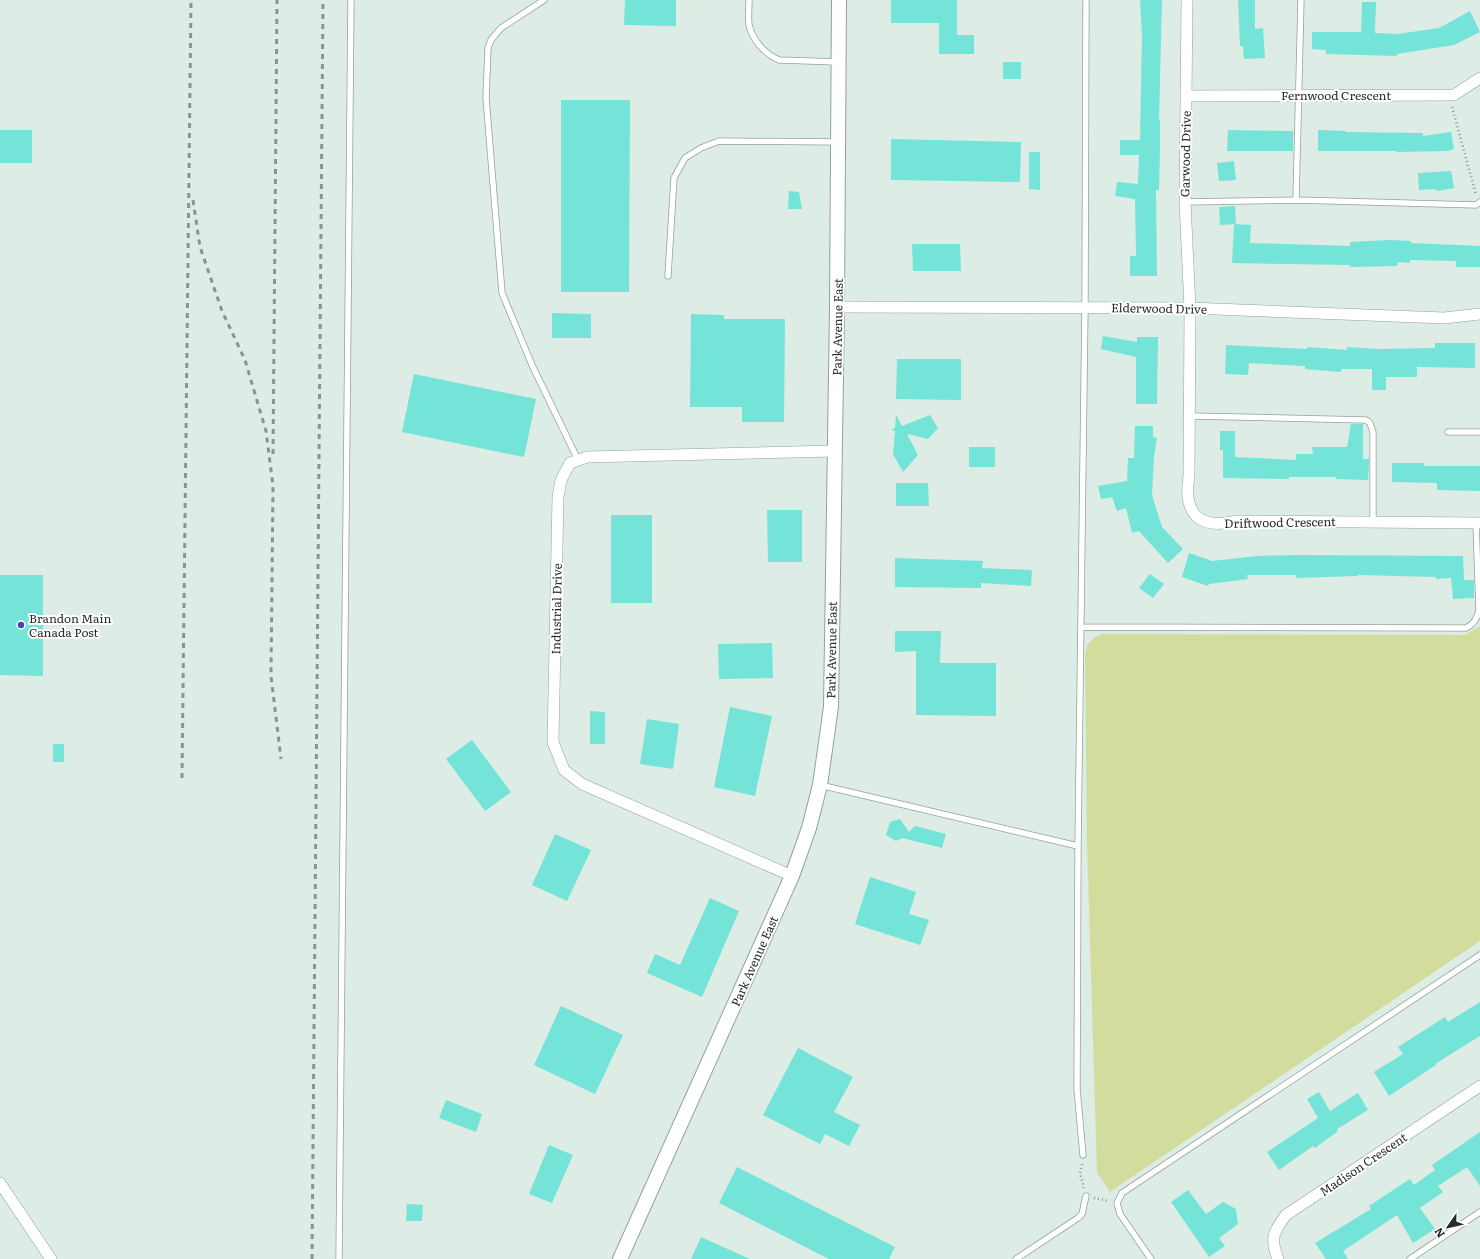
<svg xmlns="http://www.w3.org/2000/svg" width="1480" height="1259" viewBox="0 0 1480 1259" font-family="Literata,serif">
  <rect width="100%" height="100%" fill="#ddece4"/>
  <path fill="#d2dc9c" d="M1480,626v315l-370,251 -13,-20 -10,-330 -2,-188c1,-10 7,-16 17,-20l363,1z"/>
  <path fill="#73e4d7" d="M625,0h51v26l-52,-1z
    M891,0h66v35h17v19h-35v-31h-48z
    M1140,0h22l-3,120h1v29l-1,41h-3l1,86h-27v-20h6l-1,-57 -20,-3 2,-14 21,2 1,-29h-19v-15h20l2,-105z
    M1238,0h17v29l8,-1 2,30 -21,1 -1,-13h-3z
    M1362,2h14l-1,31 23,1 41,-6 31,-17 10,21 -26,13 -57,9v2l-71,-2v-4l-14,-1v-17h49z
    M1003,62h18v17h-18z
    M561,100h69l-1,192h-68z
    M0,130h32v33h-32z
    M1228,130l65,1v20h-66z
    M1318,130l28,1v1l77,1v3l28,-4 3,17 -6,2 -52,1v-1h-78z
    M891,139l130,3 -1,40 -129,-2z
    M1029,152h11v38l-11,-1z
    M1234,161l2,19 -17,1 -2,-18z
    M1451,171l3,17 -17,3 -1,-2 -17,1 -1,-17z
    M789,191l10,1 3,17h-14z
    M1235,206l1,18 -16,1 -1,-18z
    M1234,224l17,1 -1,18 100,3v-4l39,-2 22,1v2l69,3v21h-24v-6l-46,-1v3l-12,-1 -1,4 -46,1 -1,-2 -118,-2z
    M912,244h48l1,27h-48z
    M552,313l39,1v24h-39z
    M691,314l33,1v4h61l-1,103h-42v-15h-52z
    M1103,336l34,6v-5h21l-1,67h-21v-47l-35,-8z
    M1435,343h40v25l-58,-1v10h-31v13h-14v-21h-31v3l-36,-3v-3l-56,-3 -1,12 -23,-1 1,-29 81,4v-2l40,3v-3l30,2 58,-1z
    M897,359h64v41l-65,-1z
    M414,374l122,25 -12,58 -122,-25z
    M896,415l6,11 28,-11 8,13 -10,11 -21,-5 11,21 -15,17 -10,-18 2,-23 -4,-1 4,-2z
    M1351,424h12v35h6l-1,21 -32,-1v-2h-47v2l-66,-1v-28h-3v-19h15v26l61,3v-6h17l-1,-7h35z
    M1135,426h18v11l4,1 -3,18 -2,39 10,32 21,22 -15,14 -29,-32 -7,2 -6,-25 -9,3 -5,-14 -11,2 -3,-13 29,-5 1,-23h6z
    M969,447h26v20h-26z
    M1392,463h32v3h56v25l-43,-1v-7l-45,-1z
    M896,483h32l1,23h-33z
    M767,510h35v52h-34z
    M611,515h41v88h-41z
    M1189,553l23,8 45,-5 39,-1 167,1 1,24h10v18l-21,1 -2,-21 -15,1v-2l-78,-2 -1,1 -61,2v-3h-49l1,4 -39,5 -1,2 -26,-9z
    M895,558l88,3 -1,7 50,2 -1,16 -50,-3v5l-86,-1z
    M1150,574l14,10 -11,14 -14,-10z
    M0,575h43v101l-43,-1z
    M895,631h46l-1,32h56v53l-80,-1v-64l-21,1z
    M772,643l1,35 -54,1 -1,-35z
    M730,707l42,9 -17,80 -41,-9z
    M590,711l15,1v32h-15z
    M647,719l32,5 -6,45 -33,-5z
    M472,740l39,52 -26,19 -39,-52z
    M53,744h11v18h-11z
    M900,819l9,13 6,-6 31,8 -4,14 -40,-10 -6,3 -10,-6 4,-13z
    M555,834l36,16 -24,51 -35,-16z
    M870,877l46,15 -7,22 20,6 -9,25 -65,-21z
    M710,898l29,13 -37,86 -55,-24 8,-19 25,11z
    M1480,1002v34l-45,28 1,1 -47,31 -15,-24 29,-18 -5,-7 47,-30 3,5z
    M561,1006l62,29 -28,59 -61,-29z
    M798,1048l55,29 -19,35 26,13 -11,21 -24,-12 -5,10 -57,-29z
    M1319,1092l11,19 28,-18 10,17 -31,19 1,2 -23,17 -2,-2 -34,24 -12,-18 51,-34 -11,-19z
    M446,1100l36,14 -6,18 -37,-14z
    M1480,1132v54l-13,-19 -29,19 5,6 -23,16 15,21 -22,14 -16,-28 -54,36 5,8h-22l-11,-16 56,-34 -2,-3 41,-27 4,6 21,-15 -3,-5z
    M549,1145l24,10 -21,48 -23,-9z
    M737,1167l158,80 -6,12h-60l-110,-56z
    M1188,1190l18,24 17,-12 13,7 2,15 -19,14 6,8 -16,11 -38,-55z
    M407,1204l16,1 -1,16h-16z
    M701,1237l49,22h-59z"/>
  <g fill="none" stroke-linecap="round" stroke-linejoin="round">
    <defs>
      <path id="service" d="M544,0l-43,28 -10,12 -3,8 -2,50 16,195 30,72 46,95
        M749,0c0,8 -1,18 0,25 4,16 16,29 30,35l60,2
        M1296,200l180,5 4,-3
        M1185,202l111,-2 5,-200
        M668,276l6,-98 11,-20 16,-10 18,-7 119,1
        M1190,416l176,4 4,3 3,9v89
        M1448,432h32
        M1082,627l384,1c8,-4 12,-10 13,-19l-3,-86
        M820,785l258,61 7,-539 1,-307
        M1078,846l-1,243 6,66
        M339,1259l12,-1259
        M1016,1259l62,-41 4,-4 4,-18
        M1151,1259l-31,-45 -3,-11 5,-10 358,-238
        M1410,1259l70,-47"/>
      <path id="minor" d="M1187,0l-2,202 5,106 -1,168c-6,37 9,54 47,45l244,2
        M1186,96l268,-1 26,-17
        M837,307l353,1 254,10 36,-4
        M792,876l-210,-92 -18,-14 -11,-28 5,-245 3,-17 9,-17 17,-6 247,-6
        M0,1183l51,76
        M1278,1259c-8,-20 -5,-27 8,-44l194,-129"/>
      <path id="tertiary" d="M620,1259l172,-383 17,-48 11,-43 11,-78 6,-400 2,-307"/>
    </defs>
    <use href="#service" stroke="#94a19a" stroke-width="7"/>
    <use href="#minor" stroke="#94a19a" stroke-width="12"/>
    <use href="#tertiary" stroke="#94a19a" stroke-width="16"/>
    <path stroke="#8c9791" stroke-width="2.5" stroke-dasharray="1 3" stroke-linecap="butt" d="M1452,107l24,88
      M1082,1164l-2,9 4,15
      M1094,1198l15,3"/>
    <use href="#service" stroke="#fff" stroke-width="5.5"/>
    <use href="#minor" stroke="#fff" stroke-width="11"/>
    <use href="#tertiary" stroke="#fff" stroke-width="14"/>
    <path stroke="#8a948f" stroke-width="3" stroke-dasharray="5 5" stroke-linecap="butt" d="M193,200l7,47 22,64 23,49 21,71 7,55 -2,190 10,83
      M273,454l4,-454
      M182,778l9,-778
      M312,1259l11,-1259"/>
  </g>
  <circle fill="#4744b9" stroke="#fff" stroke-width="1.5" cx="21" cy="625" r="4"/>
  <g text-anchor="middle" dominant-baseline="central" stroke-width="4" stroke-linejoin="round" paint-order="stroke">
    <g font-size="12" fill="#272d2a" stroke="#fff">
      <text x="1336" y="95">Fernwood Crescent</text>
      <text transform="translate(1185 154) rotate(-89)">Garwood Drive</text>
      <text transform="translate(1159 308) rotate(1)">Elderwood Drive</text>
      <text transform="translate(837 327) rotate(-89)">Park Avenue East</text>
      <text transform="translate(1280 522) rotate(-1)">Driftwood Crescent</text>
      <text transform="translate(556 609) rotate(-89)">Industrial Drive</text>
      <text transform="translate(831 650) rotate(-89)">Park Avenue East</text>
      <text transform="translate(754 961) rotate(-66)">Park Avenue East</text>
      <text transform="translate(1363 1164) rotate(-34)">Madison Crescent</text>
    </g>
    <g font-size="12" fill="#272d2a" stroke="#fff" text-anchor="start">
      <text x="29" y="618">Brandon Main<tspan x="29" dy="14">Canada Post</tspan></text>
    </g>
  </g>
  <g transform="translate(1448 1227) rotate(236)" stroke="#ffffff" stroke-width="3" paint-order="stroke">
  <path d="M0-3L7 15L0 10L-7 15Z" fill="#272d2a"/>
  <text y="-6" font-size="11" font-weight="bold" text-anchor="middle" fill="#272d2a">N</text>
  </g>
</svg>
